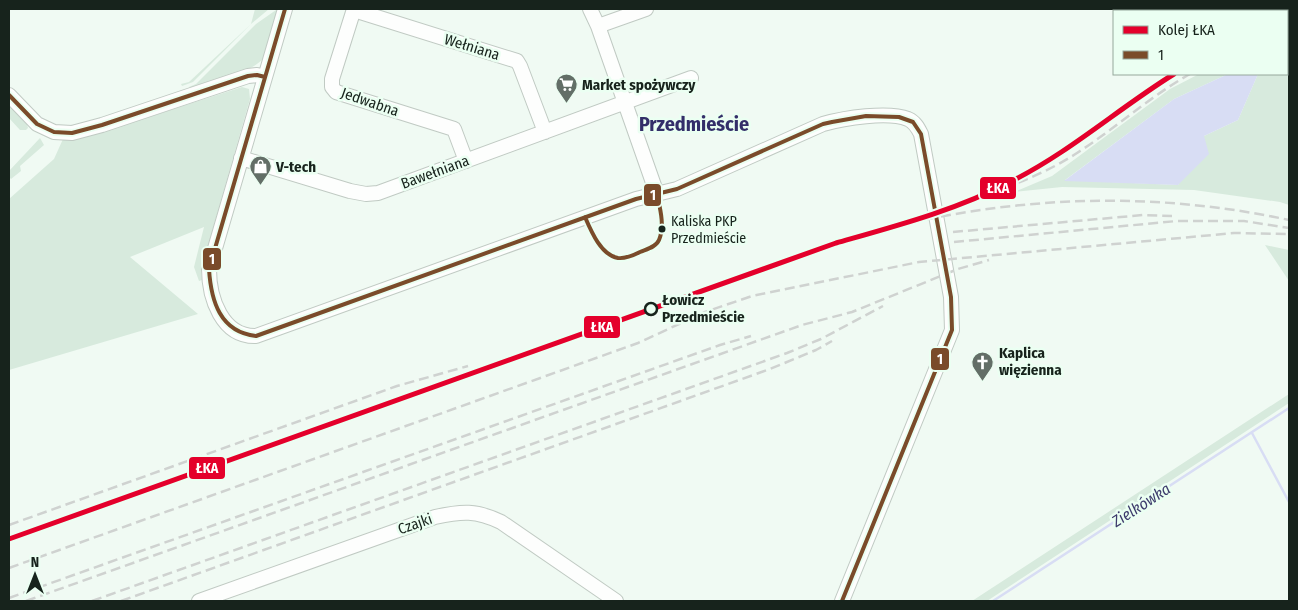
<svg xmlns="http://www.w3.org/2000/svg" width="1298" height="610" viewBox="0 0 1298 610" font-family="'Fira Sans Condensed',sans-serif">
  <rect width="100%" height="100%" fill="#f0faf3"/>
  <path fill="#d7eadd" d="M255,9h14l-18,15 -58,58 -11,4 -1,-2 8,-2 62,-58z
    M276,10l2,1 -14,47c-13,15 -53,24 -73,31l-2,-2 7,-3 60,-60z
    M1289,30v175l-9,-3 -86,-12 -132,-3 -48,5 38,-16 118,-87 29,-15h29l-54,25 -109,81 113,5 26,-49 34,-16 20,-46h29v-42z
    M242,87l7,2 1,10 -45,157 -4,17 1,7 -3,1 -5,-14 10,-40 -74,30 68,57 -189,56v-171l45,-40 9,-20 16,-1 20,-5z
    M9,104l18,20 1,4 -2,2h-6l-11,-12z
    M40,138l4,7 -24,21 1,5 -10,8 -2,-2v-6z
    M1265,245l24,5v31z
    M1289,394v9l-302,198h-15z"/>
  <path fill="#d8ddf4" d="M1228,74h30l-20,46 -34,16 5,18 -31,31 -114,-4 110,-82z"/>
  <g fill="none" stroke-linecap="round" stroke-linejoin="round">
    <path stroke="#d8ddf4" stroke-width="2.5" d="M1252,433l37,69
      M993,601l296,-193"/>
    <defs>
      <path id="minor" d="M285,9l-76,260c0,29 13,68 47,67l380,-137 41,-10 146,-65c21,-6 65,-13 85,-5 7,3 10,9 13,15l30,163 1,33 -110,271
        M354,9l-22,70v8l4,5 118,37 12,32
        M590,9l8,17 59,168
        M354,10l163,51 3,5 25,66
        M598,26l48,-17
        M9,95l28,29 17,8 18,1 30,-8 146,-49 9,-1 8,2
        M241,158l109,33 16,3 12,-1 313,-115
        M199,601l236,-84c27,-6 41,-7 66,5l115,79"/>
    </defs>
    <use href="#minor" stroke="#c0cac3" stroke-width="16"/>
    <use href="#minor" stroke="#fdfefd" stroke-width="14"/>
    <path stroke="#cfd2d0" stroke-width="2.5" stroke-dasharray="10 5" stroke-linecap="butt" d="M1287,26l2,-1
      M962,203c40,-14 80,-27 115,-50 39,-25 72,-56 113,-79
      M897,226c130,-31 262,-34 392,-6
      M953,232l190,-17 29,1
      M954,242l223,-21h67l45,7
      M9,525l388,-139 71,-20
      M9,568l629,-225 67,-31 47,-16 167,-34 315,-29 55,1
      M9,598l711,-253 31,-9
      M26,601l776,-276 50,-13 106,-43 31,-9
      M92,601l695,-248 34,-14 62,-33
      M121,601l649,-232 46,-19 16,-9"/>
    <defs>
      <path id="bus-1" d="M285,9l-76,260c2,32 11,63 47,67l380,-137 41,-10 146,-65 9,-2 34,-6 33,1 14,5 8,12 30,163 1,33 -110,271
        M9,95l28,29 17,8 18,1 30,-8 146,-49 9,-1 8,2
        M585,217c6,14 16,38 33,41 8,1 16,-3 22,-6 7,-3 16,-5 19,-12 6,-14 1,-32 -2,-46"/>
    </defs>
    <use href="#bus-1" stroke="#ebfff2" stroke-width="8"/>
    <use href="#bus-1" stroke="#7a4b2a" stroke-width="4"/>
    <defs>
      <path id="rail-1" d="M9,539l827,-296c60,-17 121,-33 176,-62 58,-29 107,-73 162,-107"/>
    </defs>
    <use href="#rail-1" stroke="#ebfff2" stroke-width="9"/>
    <use href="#rail-1" stroke="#e4002b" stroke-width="5"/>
  </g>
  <defs>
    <symbol id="supermarket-pin" viewBox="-11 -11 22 30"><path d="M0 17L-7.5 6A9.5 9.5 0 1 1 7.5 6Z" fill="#636e67" stroke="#ebfff2"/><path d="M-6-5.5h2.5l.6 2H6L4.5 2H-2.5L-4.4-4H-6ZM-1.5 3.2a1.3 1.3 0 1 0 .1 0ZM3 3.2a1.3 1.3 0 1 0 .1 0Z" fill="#fff"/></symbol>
    <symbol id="shop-pin" viewBox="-11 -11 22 30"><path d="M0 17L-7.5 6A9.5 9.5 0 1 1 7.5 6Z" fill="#636e67" stroke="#ebfff2"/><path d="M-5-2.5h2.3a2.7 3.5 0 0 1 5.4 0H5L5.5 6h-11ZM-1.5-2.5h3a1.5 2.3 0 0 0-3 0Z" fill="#fff"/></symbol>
    <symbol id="church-pin" viewBox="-11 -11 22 30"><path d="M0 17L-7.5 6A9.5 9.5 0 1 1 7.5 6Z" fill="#636e67" stroke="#ebfff2"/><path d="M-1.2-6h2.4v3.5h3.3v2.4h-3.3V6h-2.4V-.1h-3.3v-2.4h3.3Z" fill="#fff"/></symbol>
  </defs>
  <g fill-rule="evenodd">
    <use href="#supermarket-pin" x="554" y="72" width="25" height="34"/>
    <use href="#shop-pin" x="248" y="154" width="25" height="34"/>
    <use href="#church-pin" x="970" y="350" width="25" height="34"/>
  </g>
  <circle fill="#17231c" stroke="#ebfff2" stroke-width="2" cx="662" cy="229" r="4.5"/>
  <circle fill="#ebfff2" stroke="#17231c" stroke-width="2.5" cx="651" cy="309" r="6"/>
  <g text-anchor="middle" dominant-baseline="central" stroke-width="5" stroke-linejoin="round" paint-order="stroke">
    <g font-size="14" fill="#17231c" stroke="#ebfff2" text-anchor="start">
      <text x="671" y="221">Kaliska PKP<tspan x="671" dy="17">Przedmieście</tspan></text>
    </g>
    <g font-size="15" fill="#17231c" stroke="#ebfff2">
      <text transform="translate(472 47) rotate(17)">Wełniana</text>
      <text transform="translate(370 102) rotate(19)">Jedwabna</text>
      <text transform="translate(435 172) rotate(-20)">Bawełniana</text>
      <text transform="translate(415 524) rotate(-19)">Czajki</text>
    </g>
    <g font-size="15" font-weight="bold" fill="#17231c" stroke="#ebfff2" text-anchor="start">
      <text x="582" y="85">Market spożywczy</text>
      <text x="276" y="167">V-tech</text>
      <text x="999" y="353">Kaplica<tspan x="999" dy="17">więzienna</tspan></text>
    </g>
    <g font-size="15" font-weight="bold" fill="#17231c" stroke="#ebfff2" text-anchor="start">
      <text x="662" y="300">Łowicz<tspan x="662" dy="17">Przedmieście</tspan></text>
    </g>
    <g font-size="16" font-style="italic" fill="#3d3b6c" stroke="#ebfff2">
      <text transform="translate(1141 505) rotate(-33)">Zielkówka</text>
    </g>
    <g font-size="20" font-weight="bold" fill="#332e69" stroke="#ebfff2">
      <text x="694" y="124">Przedmieście</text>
    </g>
  </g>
  <g stroke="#ebfff2" stroke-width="2">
    <rect x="979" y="176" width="38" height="24" rx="5" fill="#e4002b"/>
    <rect x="643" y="183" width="19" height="24" rx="5" fill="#7a4b2a"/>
    <rect x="202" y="247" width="20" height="24" rx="5" fill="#7a4b2a"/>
    <rect x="583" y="315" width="38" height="24" rx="5" fill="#e4002b"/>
    <rect x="930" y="347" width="20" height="24" rx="5" fill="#7a4b2a"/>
    <rect x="188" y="456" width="38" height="24" rx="5" fill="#e4002b"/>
  </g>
  <g font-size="14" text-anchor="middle" font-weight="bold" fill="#fff">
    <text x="998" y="193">ŁKA</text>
    <text x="653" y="200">1</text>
    <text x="212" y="264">1</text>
    <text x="602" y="332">ŁKA</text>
    <text x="940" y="364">1</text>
    <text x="207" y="473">ŁKA</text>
  </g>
  <rect width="1298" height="610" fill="none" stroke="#17231c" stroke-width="20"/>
  <rect x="1113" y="10" width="175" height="65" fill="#ebfff2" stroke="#96a79c"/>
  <rect x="1123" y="26" width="25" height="8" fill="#e4002b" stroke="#96a79c"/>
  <text x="1158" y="35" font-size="15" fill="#17231c">Kolej ŁKA</text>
  <rect x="1123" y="51" width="25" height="8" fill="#7a4b2a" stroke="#96a79c"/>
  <text x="1158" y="60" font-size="15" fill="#17231c">1</text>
  <g transform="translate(35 575)" stroke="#ebfff2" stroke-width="4" paint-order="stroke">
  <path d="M0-4L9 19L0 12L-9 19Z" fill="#17231c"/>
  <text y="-8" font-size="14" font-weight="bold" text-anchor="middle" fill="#17231c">N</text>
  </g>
</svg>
